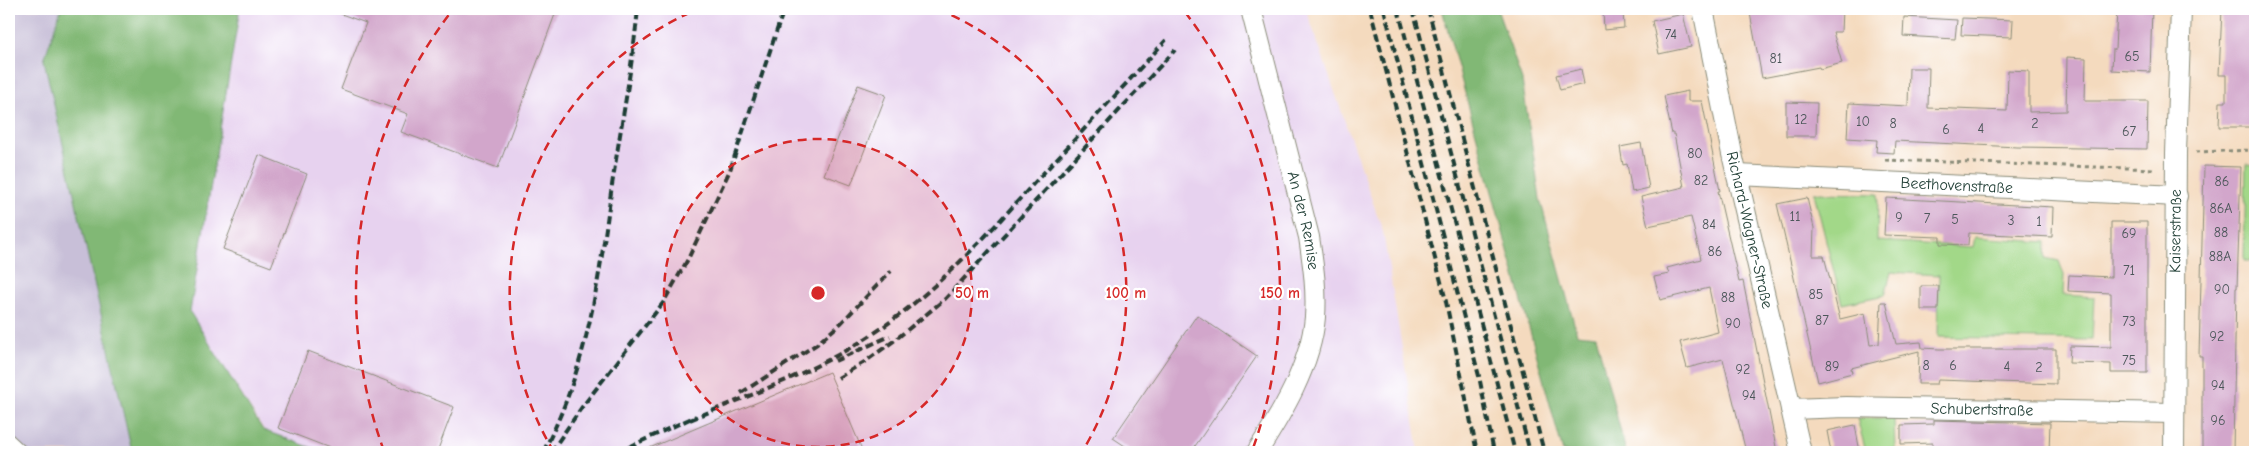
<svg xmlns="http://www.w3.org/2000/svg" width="2264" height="461" viewBox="0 0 2264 461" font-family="'Comic Neue',sans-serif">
  <rect width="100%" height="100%" fill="#fff"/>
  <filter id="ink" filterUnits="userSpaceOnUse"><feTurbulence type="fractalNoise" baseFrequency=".02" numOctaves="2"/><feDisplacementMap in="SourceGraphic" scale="10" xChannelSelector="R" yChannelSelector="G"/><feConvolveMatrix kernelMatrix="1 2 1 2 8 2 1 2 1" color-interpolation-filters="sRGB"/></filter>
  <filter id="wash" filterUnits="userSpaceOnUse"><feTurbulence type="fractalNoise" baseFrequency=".0096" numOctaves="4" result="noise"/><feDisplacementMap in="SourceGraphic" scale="20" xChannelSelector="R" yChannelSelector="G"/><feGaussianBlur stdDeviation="1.12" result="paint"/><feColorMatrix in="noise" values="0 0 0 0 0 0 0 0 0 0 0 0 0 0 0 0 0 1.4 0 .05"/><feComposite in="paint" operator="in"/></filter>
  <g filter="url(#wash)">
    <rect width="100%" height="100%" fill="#f4dabe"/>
    <path fill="#e7d2ef" d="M238,9h1068l77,223 36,220h-1096l-59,-22 -74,-118 49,-298z"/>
    <path fill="#c8bfd8" d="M9,9h52l-17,51 88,392h-123z"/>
    <path fill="#a2d888" stroke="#608a5e" d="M2246,164l9,1v96h-11z
      M1814,193l64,1 -1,47 96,6 2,-10 71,5 -1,16 14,3 5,14 -1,20 31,2 -2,43 -154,-3 1,-62 -48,-3 -6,23 -43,9z
      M1857,418h37l1,34h-29z"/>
    <path fill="#81b874" stroke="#507a54" d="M61,9h177l1,5 -49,298 73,118 60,22h-191l-88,-392z
      M1442,9h55l25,71 18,119 37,135 19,2 30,116h-63z"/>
    <g id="blocks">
      <path fill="#d2a6cb" d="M334,9h223l-59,159 -97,-36 7,-18 -67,-25 25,-66 -33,-12z
        M1771,9h71l-1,23h-8l9,31 -22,6 -1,-2 -57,11 -12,-65z
        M2117,9h35l-2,63 -38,-2 1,-21h2z
        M2222,9h33v118h-36l1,-25h6v-27h-7z
        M1623,10l1,18 -20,2 -1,-18z
        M1683,14l8,33 -32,7 -7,-33z
        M1904,17l53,3 -2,19 -52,-3z
        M1962,18l51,2 -1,17 -51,-2z
        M2067,57l19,1 -1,43h63l-1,48 -130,-2 -122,-6 -1,12 -18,-1 1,-12 -30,-2 2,-35 59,3 1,-38h20l-1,40 79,3 1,-41 21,1v41l37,-1z
        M1581,69l3,15 -24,6 -4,-15z
        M858,85l28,10 -35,90 -27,-10z
        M1688,91v10h14l18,90h-2l21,91 4,-1 34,171h-31l-23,-93 -36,9 -7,-26 38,-10 -9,-44 -49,12 -6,-23 15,-3 -2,-6 34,-9 -10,-42 -43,9 -7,-29 43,-10 -10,-53h-2l-8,-38z
        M1786,102l31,1 -1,33h-30z
        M1641,143l8,45 -17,4 -5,-28 -4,1 -3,-18z
        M259,155l48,19 -36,93 -48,-18z
        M2204,166l37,1 -4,121h-1l-3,164h-31v-96h-3z
        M1807,198l7,30 -1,28h11l16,63 25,-6 5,32 9,-1 2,-42h5l10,42 25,-2 1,6 17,1h117v35l-118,-4 -1,4h-19l1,-33 -68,17 1,5 -34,9 -41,-178z
        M1886,198l167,9 -1,30 -83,-4 -1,12 -28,-1v-7l-56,-2z
        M2111,222h36v151h-36v-9l-42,-1 1,-17 41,1v-54l-43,-2 1,-16 42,2z
        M1921,286h18l-1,24h-17z
        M1197,315l60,41 -66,96h-57l-21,-14z
        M308,351l146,56 -17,45h-97l-62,-24z
        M829,372l34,80h-223z
        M1934,420l116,3 -1,29h-116v-9l-32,1v-19l33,-1z
        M1855,425l5,27h-29l-4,-21z"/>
    </g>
  </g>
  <g filter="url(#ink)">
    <use href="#blocks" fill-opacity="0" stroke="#8a8c79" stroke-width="1"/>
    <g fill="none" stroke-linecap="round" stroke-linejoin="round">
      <defs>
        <path id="lane" d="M9,439l14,13"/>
        <g id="street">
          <path id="s1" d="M1251,9l58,228c4,27 8,53 6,80 -4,48 -33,96 -58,135"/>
          <path id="s2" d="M1703,9l29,145 69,298"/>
          <path id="s3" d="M1737,175l440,21"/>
          <path id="s4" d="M1791,409l55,-2 328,6"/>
          <path id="s5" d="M2174,452l2,-299 5,-144"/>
        </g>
      </defs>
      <use href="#lane" stroke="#8a8c79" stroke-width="12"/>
      <use href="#street" stroke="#8a8c79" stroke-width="22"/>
      <path stroke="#8a8c79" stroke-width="3" stroke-dasharray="4 4" stroke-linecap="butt" d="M2196,152l59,-2
        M1885,160l271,9"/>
      <use href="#lane" stroke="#fff" stroke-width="10"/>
      <use href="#street" stroke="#fff" stroke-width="20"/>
      <path stroke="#1f3d34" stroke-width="4" stroke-dasharray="8 4" stroke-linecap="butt" d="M1370,9l75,288 32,155
        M1384,9l95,367 15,76
        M1398,9l117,443
        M1413,9l117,443
        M1428,9l116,443
        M835,361l55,-25
        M838,378l28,-17 29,-21 50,-41 230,-249
        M741,393l76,-49 24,-21 50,-52
        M690,420c65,-27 135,-52 193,-93 58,-41 106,-94 153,-146 44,-47 87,-94 130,-141
        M543,452c45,-85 56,-173 69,-267 9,-59 20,-117 26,-176
        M551,452l31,-45 81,-104 25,-44 42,-89 54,-161
        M618,452l78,-36"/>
    </g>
  </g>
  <circle cx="818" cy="293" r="154" fill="#d62828" fill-opacity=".12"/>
  <g fill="none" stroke="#d62828" stroke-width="2.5" stroke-dasharray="9 6">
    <circle cx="818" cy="293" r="154"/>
    <path d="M554 452A308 308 0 0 1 698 9M938 9A308 308 0 0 1 1082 452"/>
    <path d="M384 451A462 462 0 0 1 451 12M1185 12A462 462 0 0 1 1252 451"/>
  </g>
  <g text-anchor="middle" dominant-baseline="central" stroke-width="4.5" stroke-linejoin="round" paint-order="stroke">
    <g font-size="14" fill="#4c575a">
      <text x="1671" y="34">74</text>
      <text x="2132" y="56">65</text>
      <text x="1776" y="58">81</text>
      <text x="1801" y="119">12</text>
      <text x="1863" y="121">10</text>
      <text x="1893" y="123">8</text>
      <text x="2035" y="123">2</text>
      <text x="1981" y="128">4</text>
      <text x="1946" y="129">6</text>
      <text x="2129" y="131">67</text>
      <text x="1695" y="153">80</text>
      <text x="1701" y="180">82</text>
      <text x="2222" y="181">86</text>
      <text x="2221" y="208">86A</text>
      <text x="1795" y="216">11</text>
      <text x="1899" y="217">9</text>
      <text x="1927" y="218">7</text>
      <text x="1955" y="219">5</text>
      <text x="2011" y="220">3</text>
      <text x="2039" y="221">1</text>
      <text x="1709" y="224">84</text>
      <text x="2221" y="232">88</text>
      <text x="2129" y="233">69</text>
      <text x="1715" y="251">86</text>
      <text x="2220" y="256">88A</text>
      <text x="2129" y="270">71</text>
      <text x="2222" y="289">90</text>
      <text x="1816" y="294">85</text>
      <text x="1728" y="297">88</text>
      <text x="1822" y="320">87</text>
      <text x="2129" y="321">73</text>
      <text x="1733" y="323">90</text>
      <text x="2217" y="336">92</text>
      <text x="2129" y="360">75</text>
      <text x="1926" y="365">8</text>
      <text x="1953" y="365">6</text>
      <text x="1832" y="366">89</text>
      <text x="2007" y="366">4</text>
      <text x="2039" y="367">2</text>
      <text x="1743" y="369">92</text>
      <text x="2218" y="385">94</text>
      <text x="1749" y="395">94</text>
      <text x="2218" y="420">96</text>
    </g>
    <g font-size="16" fill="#1f3d34" stroke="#fff">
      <text stroke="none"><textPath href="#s3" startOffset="220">Beethovenstraße</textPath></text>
      <text stroke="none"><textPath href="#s1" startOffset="218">An der Remise</textPath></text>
      <text stroke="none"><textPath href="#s5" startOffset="221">Kaiserstraße</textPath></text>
      <text stroke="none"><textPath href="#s2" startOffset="226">Richard-Wagner-Straße</textPath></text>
      <text stroke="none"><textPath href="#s4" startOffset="191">Schubertstraße</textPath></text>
    </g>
  </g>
  <circle cx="818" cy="293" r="8" fill="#d62828" stroke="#fff" stroke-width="2.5"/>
  <g font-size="15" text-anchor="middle" font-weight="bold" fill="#d62828" stroke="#fff" stroke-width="4.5" stroke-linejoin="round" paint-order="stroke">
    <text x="972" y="298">50 m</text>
    <text x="1126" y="298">100 m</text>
    <text x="1280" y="298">150 m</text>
  </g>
  <rect width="2264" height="461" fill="none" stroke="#fff" stroke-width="30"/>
</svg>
